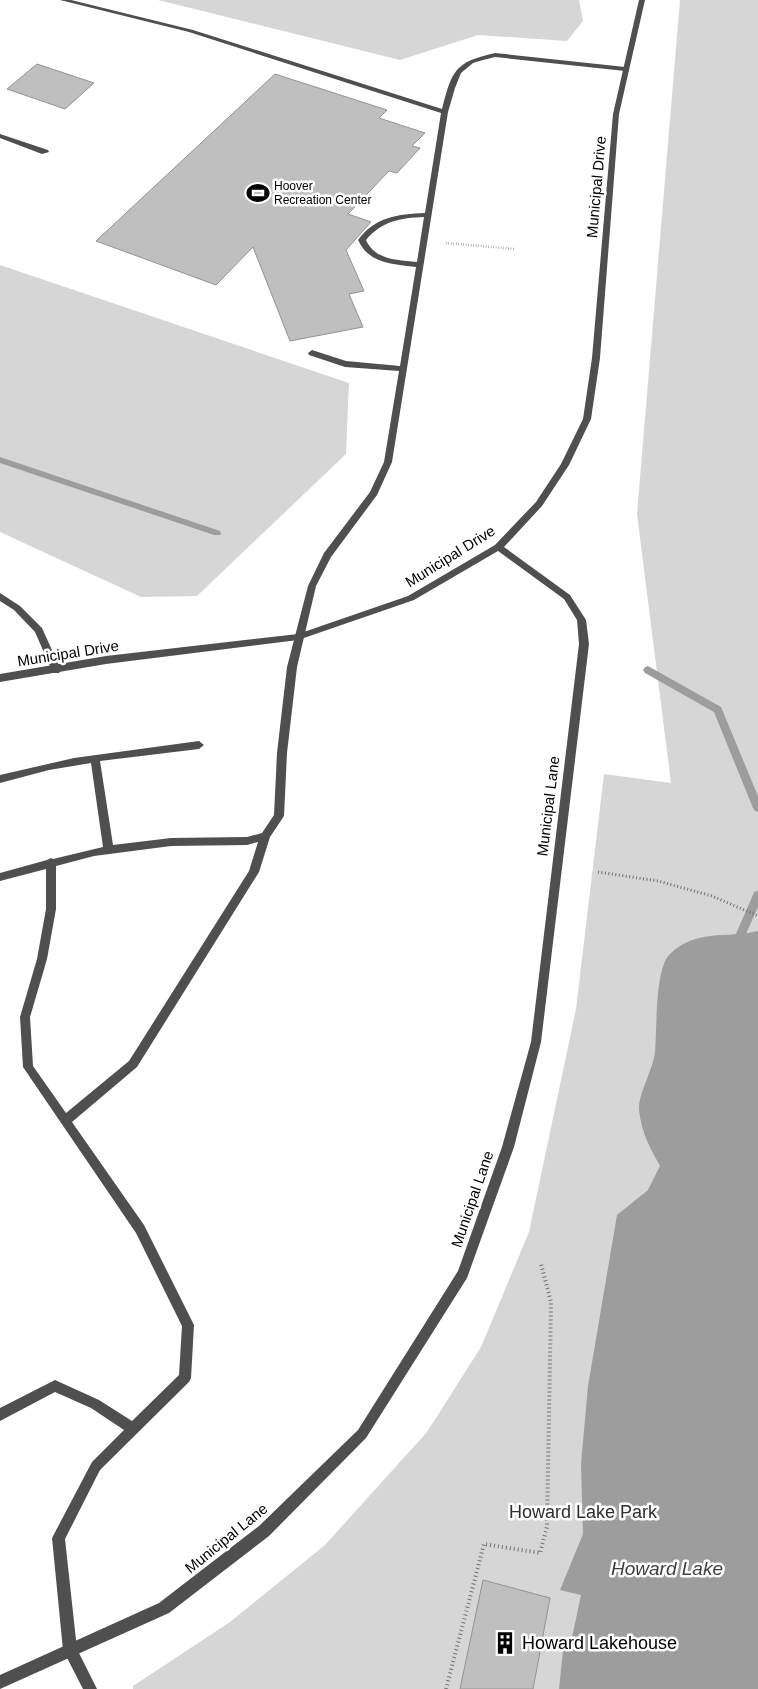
<svg xmlns="http://www.w3.org/2000/svg" width="758" height="1689" viewBox="0 0 758 1689" font-family="Arial,sans-serif">
  <rect width="100%" height="100%" fill="#fff"/>
  <path fill="#d6d6d6" d="M158,0h421l4,21 -16,20 -89,-6 -78,25z
    M680,0h78v1689h-625v-3l97,-64 95,-77 102,-113 54,-85 48,-115 47,-223 28,-235 67,9 -34,-269z
    M0,265l349,118 -3,71 -149,142 -56,1 -141,-65z"/>
  <path fill="#9d9d9d" d="M758,931v758h-199l4,-38 7,-4 11,-52 -21,-5 23,-56 -2,-70 7,-78 29,-171 31,-25 12,-24c-11,-20 -18,-32 -21,-56 -1,-16 14,-40 16,-58 2,-22 0,-82 14,-97 27,-27 57,-16 89,-24z"/>
  <g fill="none" stroke-linecap="round" stroke-linejoin="round">
    <path fill="#9d9d9d" fill-rule="evenodd" d="M0,457l220,74 1,2 -1,2h-6l-214,-72z
      M648,666l73,41 37,89v16l-3,-1 -2,-3 -39,-96 -69,-39 -2,-3 2,-3z
      M758,891v16l-13,29 -1,3 -4,1 -4,-1 -1,-3 18,-41 1,-3z"/>
  </g>
  <path fill="#bfbfbf" stroke="#939393" d="M37,64l57,19 -29,26 -58,-20z
    M275,74l112,36 -8,8 46,15 -13,13 8,2 -23,25 -8,-2 -41,43 23,8 -25,28 18,41 -15,3 14,33 -73,14 -37,-94 -37,38 -120,-44z
    M483,1580l67,18 -17,91h-73z"/>
  <g fill="none" stroke-linecap="round" stroke-linejoin="round">
    <path stroke="#717171" stroke-width="2.5" stroke-dasharray="0.5 2" stroke-linecap="butt" d="M446,243l69,6"/>
    <path stroke="#717171" stroke-width="3" stroke-dasharray="1 2.5" stroke-linecap="butt" d="M598,872l60,9 54,15 46,20"/>
    <path stroke="#717171" stroke-width="4" stroke-dasharray="1 3" stroke-linecap="butt" d="M446,1689l38,-145 56,9 7,-26 4,-225 -10,-38"/>
    <path fill="#4f4f4f" fill-rule="evenodd" d="M60,0h11l122,30 249,79c10,-39 13,-47 53,-56l130,14 3,2 -3,2 -130,-14 -12,3 -10,3 -12,10 -6,15 -7,24 -56,350 -15,33 -46,62 -15,29 -19,81 -10,86 -3,63 -14,21 -11,35 -122,195 -65,55 72,103 50,100 -3,53 -2,4 -89,88 -35,69 12,110 20,40h-14l-20,-39 -11,-112 40,-76 32,-32 -33,-22 -36,-16 -55,29v-13l55,-28 44,20 33,21 47,-46 3,-49 -46,-93 -113,-166 -3,-50 17,-58 9,-50v-40l-46,12v-8l47,-13 4,-2 2,1 50,-12 -12,-84 -42,7 -49,13v-8l74,-17 125,-17 5,4 -5,4 -99,12 13,84 58,-7 76,-1 15,-4 12,-18 3,-62 10,-86 21,-81 16,-33 46,-61 14,-30 15,-91 -54,-4 -36,-12 -1,-2 4,-3 34,11 54,5 16,-99c-23,-3 -47,-3 -58,-27 17,-23 40,-26 67,-27l16,-100 -252,-81zM424,217l-7,45c-20,-2 -42,-2 -51,-22 16,-19 34,-22 58,-23zM258,842l-9,29 -120,190 -63,52 -33,-47 -3,-49 17,-58 9,-50v-43l38,-10 77,-10 76,-1z"/>
    <path fill="#4f4f4f" fill-rule="evenodd" d="M0,134l48,16 1,2 -7,2 -42,-16z
      M0,593l20,13 22,22 19,42 -2,3h-6l-18,-41 -21,-22 -14,-9z"/>
    <path fill="#4f4f4f" fill-rule="evenodd" d="M639,0h6l-26,114 -19,244 -9,61 -22,46 -27,41 -38,41 66,48 16,25 3,24 -48,398 -27,105 -47,131 -101,160 -97,98 -100,77 -169,76v-14l159,-72 100,-77 99,-96 100,-159 44,-124 29,-105 48,-398 -2,-24 -13,-21 -66,-48 -84,49 -116,40 -192,24 -106,18v-8l106,-18 192,-22 110,-38 87,-51 41,-43 25,-38 22,-45 9,-61 21,-244z"/>
  </g>
  <defs>
    <symbol id="stadium-bare" viewBox="-9 -9 18 18"><path d="M0-5a6.5 5 0 1 0 0 10a6.5 5 0 1 0 0-10ZM-3.5-1.8h7v3.6h-7Z" fill="#000" stroke="#fff" stroke-width="2.5" paint-order="stroke"/></symbol>
    <symbol id="building-bare" viewBox="-9 -9 18 18"><path d="M-4-6H4V6H1V3H-1V6H-4ZM-2.5-4.3h1.7v1.8h-1.7ZM.8-4.3h1.7v1.8H.8ZM-2.5-1h1.7V.8h-1.7ZM.8-1h1.7V.8H.8Z" fill="#000" stroke="#fff" stroke-width="2.5" paint-order="stroke"/></symbol>
  </defs>
  <g fill-rule="evenodd">
    <use href="#stadium-bare" x="242" y="177" width="32" height="32"/>
    <use href="#building-bare" x="489" y="1627" width="32" height="32"/>
  </g>
  <g text-anchor="middle" dominant-baseline="central" stroke-width="5" stroke-linejoin="round" paint-order="stroke">
    <g font-size="12" fill="#000" stroke="#fff" text-anchor="start">
      <text x="274" y="186">Hoover<tspan x="274" dy="14">Recreation Center</tspan></text>
    </g>
    <g font-size="15" fill="#000" stroke="#fff">
      <text transform="translate(596 187) rotate(-85)">Municipal Drive</text>
      <text transform="translate(450 556) rotate(-32)">Municipal Drive</text>
      <text transform="translate(68 653) rotate(-9)">Municipal Drive</text>
      <text transform="translate(548 806) rotate(-83)">Municipal Lane</text>
      <text transform="translate(472 1199) rotate(-71)">Municipal Lane</text>
      <text transform="translate(226 1538) rotate(-39)">Municipal Lane</text>
    </g>
    <g font-size="18" fill="#2d2d2d" stroke="#fff">
      <text x="583" y="1512">Howard Lake Park</text>
    </g>
    <g font-size="18" fill="#000" stroke="#fff" text-anchor="start">
      <text x="522" y="1643">Howard Lakehouse</text>
    </g>
    <g font-size="19" font-style="italic" fill="#3e3e3e" stroke="#fff">
      <text x="667" y="1568">Howard Lake</text>
    </g>
  </g>
</svg>
